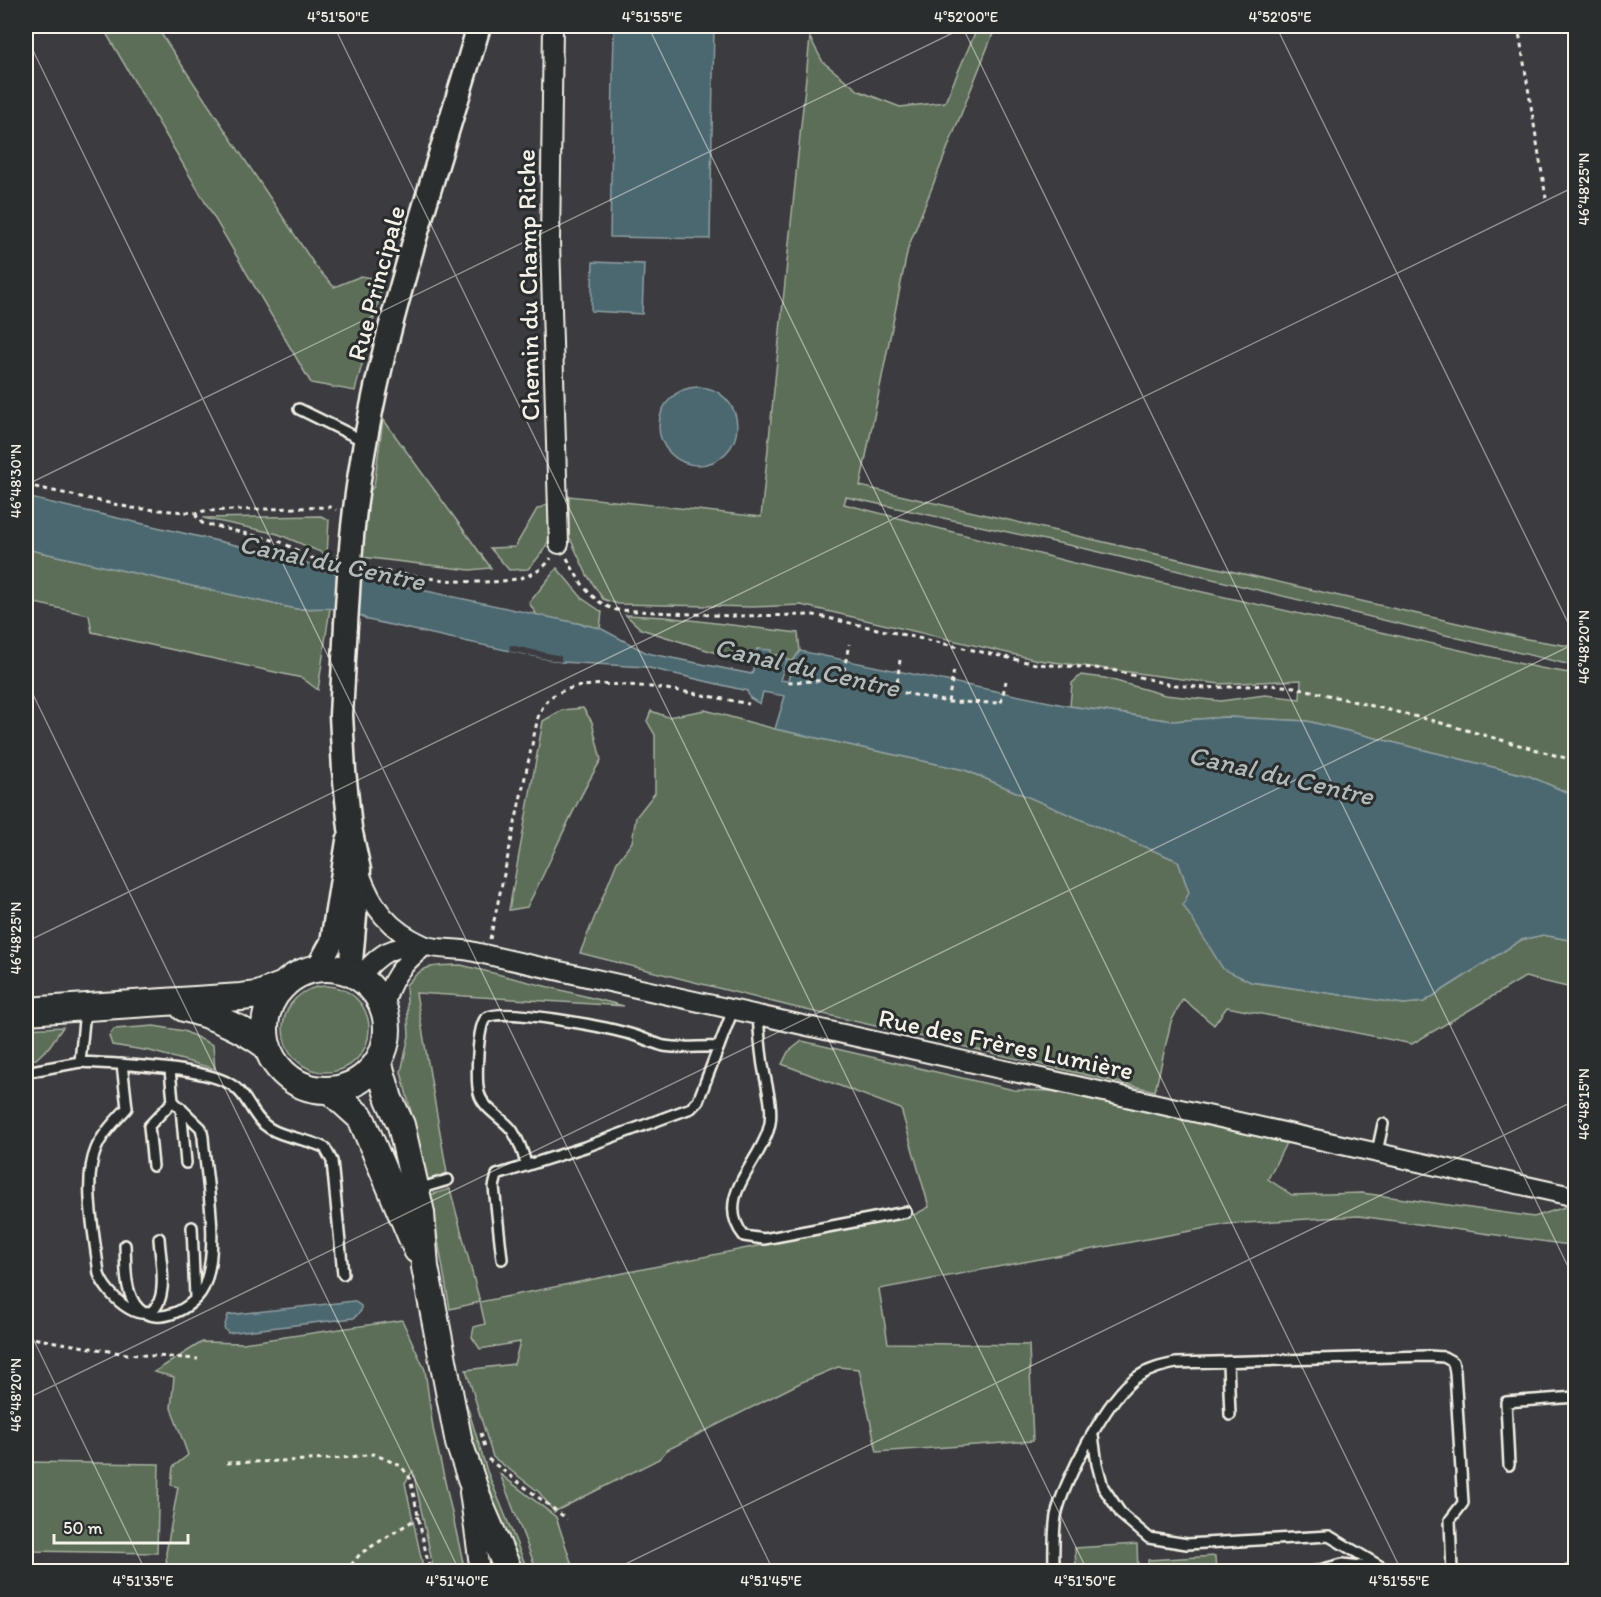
<svg xmlns="http://www.w3.org/2000/svg" width="1601" height="1597" viewBox="0 0 1601 1597" font-family="Itim,sans-serif">
  <rect width="100%" height="100%" fill="#3b3b40"/>
  <filter id="ink" filterUnits="userSpaceOnUse"><feTurbulence type="fractalNoise" baseFrequency=".0167" numOctaves="2"/><feDisplacementMap in="SourceGraphic" scale="12" xChannelSelector="R" yChannelSelector="G"/><feConvolveMatrix kernelMatrix="1 2 1 2 8 2 1 2 1" color-interpolation-filters="sRGB"/></filter>
  <g filter="url(#ink)">
    <path fill="#5b6e59" stroke="#a8b0a0" stroke-width="1.5" d="M102,26h54l160,241 18,20 27,-11 23,4 -29,111 -44,-8z
      M978,26h18l-88,222 -48,238 667,153 48,8v19l-484,-116 -245,-53 -2,7 230,59 466,105 35,6v122l-46,-20 -222,-55 -81,-4 -53,4 -103,-15 2,-23 9,-8 24,3 60,17 56,6 44,-6 35,4 1,-19 -81,4 -182,-24 -237,-55 -48,2 -135,-3 -15,-5 -16,-24 -18,-39v-40l192,21 49,-479 13,24 36,29 41,16 45,-5z
      M383,419l108,149 -21,2 -108,-13 1,-57 11,-14z
      M553,502c-1,34 -1,42 -25,67l-19,1 -19,-22 25,-1 22,-38z
      M321,516l8,4 -2,35 -49,-21 -75,-16z
      M26,549l270,60 34,-1 -12,82 -16,-12 -210,-46 -3,-17 -63,-14z
      M557,568l26,31 19,13 -2,16 -63,-13 -8,-12z
      M626,615l40,2 132,16 2,18 -7,10 -6,-1 -4,-5h-13l1,-4 -14,-2 -3,16 -113,-36z
      M583,708l9,14 9,38c-29,47 -48,98 -74,147l-18,3 34,-189 19,-11z
      M705,710l70,19 190,41 213,91 11,31 62,90 153,22 20,-2 97,-62 22,-5 32,6 1,48 -51,-12 -113,67 -185,-37 -13,18 -31,-26 -12,23 -16,69 -366,-85 -209,-53 37,-91 15,-20 4,-25 19,-24v-58l-8,-14 4,-10 17,6z
      M461,965l163,41 -208,-13 31,180 -19,7 -27,-108 8,-36 -3,-51c19,-22 26,-19 55,-20z
      M283 1029a43 43 0 1 1 86 0a43 43 0 1 1-86 0Z
      M154,1026l30,5 29,14 2,24 -65,-18 -38,-6 -3,-9 5,-7z
      M63,1027l-14,20 -13,12 -10,1v-31z
      M802,1041l212,49 39,1 233,52 -18,36 24,16 70,-2 172,24 34,-11 7,1 1,39 -217,-30 -131,8 -349,65 9,54 141,2 4,96 -156,11 -18,-83 -21,-2 -36,15 -135,68 -8,9 -105,53 -15,-20 -46,-35 -27,-87 48,-6 6,-22 -40,7 -8,-12 2,-10 11,-3 -5,-22 -30,7 -20,-114 20,-6 30,113 436,-88 13,-7 -28,-98 -119,-45 6,-12z
      M402,1320l23,50 8,58 32,143h-31l-21,-100 -8,12 19,88h-257l-1,-18 12,-66 -7,-2 2,-18 15,-12 -17,-47 3,-31 -20,-5 48,-30 41,1z
      M456,1390l11,15 20,66 41,100h-7l-42,-99z
      M26,1462l133,2 -2,89 -131,-2z
      M500,1474l56,43 18,54h-37z
      M1137,1544l1,27h-62l-1,-23z
      M1215,1556l1,15h-67l-1,-11z"/>
    <path fill="#4c6871" stroke="#8f9fa1" stroke-width="1.5" d="M614,26h100l-4,213 -100,-2z
      M593,262l51,2 -2,50 -51,-3z
      M659 426a39 39 0 1 1 78 0a39 39 0 1 1-78 0Z
      M26,497l244,56 62,18 268,57 47,25 105,21 5,-25 14,1 -1,5h13l4,5 -7,20 8,1 5,-20 7,-10 269,55 104,15 53,-4 81,4 222,55 46,20v145l-32,-6 -22,5 -97,62 -20,2 -153,-22 -28,-13 -40,-64 6,-13 -11,-31 -213,-91 -190,-41 10,-33 -22,-4 -3,12 -10,-6 -3,-7 -102,-24 -84,-5 -193,-42c-20,-15 -49,-12 -72,-11l-270,-60z
      M354,1301l7,5v5l-7,7 -126,15 -4,-5 4,-13z"/>
    <path fill="#3b3b40" d="M510,645l51,11v6l-52,-11z"/>
    <g fill="none" stroke-linecap="round" stroke-linejoin="round">
      <defs>
        <path id="service" d="M299,409l65,32
          M758,1016c1,14 2,28 4,42 2,22 14,51 6,73 -11,35 -54,68 -24,105l20,3 142,-27
          M80,1062c35,2 122,5 150,22 18,10 21,33 39,44 17,11 38,10 56,20l7,13 11,113
          M122,1064l5,44c-11,12 -25,26 -31,41 -14,33 -1,88 3,125 7,22 52,63 62,21 4,-18 -1,-39 -2,-57
          M26,1072l54,-10 5,-52
          M181,1108l5,55
          M1377,1152l6,-28
          M526,1164c-3,-12 -7,-23 -14,-34 -9,-12 -29,-21 -33,-37 -3,-12 -2,-68 7,-75 16,-12 122,10 144,16 11,3 23,9 34,12 17,3 38,0 55,1
          M153,1166l-4,-40 24,-25
          M418,1189l30,-9
          M192,1227l3,70
          M125,1245c1,18 -1,43 10,59 18,27 62,4 70,-20 15,-41 1,-104 -2,-147l-2,-9 -28,-27 -3,-31
          M502,1259l-8,-72 3,-12 91,-29 103,-38 7,-7 35,-91
          M1228,1363l2,52
          M1093,1436l4,28 6,23 19,28 27,23 38,6 142,-8 61,36
          M1509,1465l-3,-63 70,-5
          M1054,1572c0,-19 -1,-38 2,-56 7,-34 52,-120 81,-139 12,-8 25,-11 39,-14l252,-7 16,1 9,5 2,10 8,131 -13,17 2,52
          M1312,1572l30,-8 38,4"/>
        <path id="minor" d="M553,26l-3,215 9,303
          M360,873c12,34 29,57 64,72 12,5 32,3 46,6l1106,246
          M359,978c21,-26 33,-33 66,-32 -23,18 -36,34 -41,63
          M469,1492l11,80"/>
        <path id="tertiary" d="M350,560c13,-183 78,-359 129,-534
          M346,624l-5,91 3,56 6,57 9,42 -9,103
          M317,969l15,-27 16,-101"/>
        <path id="secondary" d="M265 1029a61 61 0 1 1 122 0a61 61 0 1 1-122 0Z
          M184,1008c31,8 57,19 84,39
          M26,1011l215,-14 17,-2 26,-10
          M378,1061l11,38 12,26 20,88 4,54 34,176 21,62 29,67
          M330,1090l31,28 56,132"/>
      </defs>
      <use href="#service" stroke="#f4f1e8" stroke-width="14"/>
      <use href="#minor" stroke="#f4f1e8" stroke-width="22"/>
      <use href="#tertiary" stroke="#f4f1e8" stroke-width="27"/>
      <use href="#secondary" stroke="#f4f1e8" stroke-width="30"/>
      <path stroke="#f4f1e8" stroke-width="3" stroke-dasharray="4.5 4.5" stroke-linecap="butt" d="M1518,26l28,172
        M26,485l106,23 66,5
        M567,558c12,23 24,45 50,52l114,6 83,-1 222,49 72,5 59,15 38,4 63,-3 27,2 139,34 142,40
        M332,563l-14,-2 -37,-19 -79,-19 -6,-7 7,-5 127,-4 6,3
        M368,569c42,5 157,32 183,-11
        M842,680l7,-36
        M788,682l54,-2 106,22 53,1 5,-22
        M896,691l4,-31
        M948,702l6,-32
        M490,939l48,-222c5,-11 8,-19 20,-24 42,-21 145,2 191,11
        M294,1081l16,19
        M26,1337l101,17 71,5
        M481,1433l4,14
        M488,1459l79,60
        M227,1463l107,-4 40,-5 27,12 9,12 20,94
        M345,1572l16,-19 58,-36"/>
      <use href="#service" stroke="#2a2d2e" stroke-width="9"/>
      <use href="#minor" stroke="#2a2d2e" stroke-width="18"/>
      <use href="#tertiary" stroke="#2a2d2e" stroke-width="22"/>
      <use href="#secondary" stroke="#2a2d2e" stroke-width="26"/>
      <defs>
        <path id="tertiary-bridge" d="M346,624l4,-64"/>
      </defs>
      <use href="#tertiary-bridge" stroke="#f4f1e8" stroke-width="27" stroke-linecap="butt"/>
      <use href="#tertiary-bridge" stroke="#2a2d2e" stroke-width="22"/>
    </g>
  </g>
  <path fill="none" stroke="#f4f1e8" stroke-width="1.5" stroke-opacity="0.45" d="M334,26l754,1546M648,26l754,1546M962,26l614,1257M1276,26l300,613M26,27l3,-1M26,36l748,1536M26,485l941,-459M26,680l434,892M26,942l1550,-756M26,1324l120,248M26,1399l1550,-756M609,1572l967,-472M1547,1572l29,-14"/>
  <g text-anchor="middle" dominant-baseline="central" stroke-width="6" stroke-linejoin="round" paint-order="stroke">
    <g font-size="26" fill="#f4f1e8" stroke="#2a2d2e">
      <text transform="translate(376 283) rotate(-75)">Rue Principale</text>
      <text transform="translate(528 285) rotate(-91)">Chemin du Champ Riche</text>
      <text transform="translate(1006 1044) rotate(12)">Rue des Frères Lumière</text>
    </g>
    <g font-size="27" font-style="italic" fill="#b1bab8" stroke="#2a2d2e">
      <text transform="translate(332 562) rotate(12)">Canal du Centre</text>
      <text transform="translate(807 667) rotate(13)">Canal du Centre</text>
      <text transform="translate(1281 775) rotate(13)">Canal du Centre</text>
    </g>
  </g>
  <rect width="1601" height="1597" fill="none" stroke="#2a2d2e" stroke-width="66"/>
  <path d="M54 1534v9h134v-9" fill="none" stroke="#f4f1e8" stroke-width="3"/>
  <text x="63" y="1534" font-size="18" fill="#f4f1e8" stroke="#2a2d2e" stroke-width="4.5" paint-order="stroke">50 m</text>
  <rect x="33" y="33" width="1535" height="1531" fill="none" stroke="#f4f1e8" stroke-width="2"/>
  <g font-size="15" text-anchor="middle" fill="#f4f1e8">
    <text x="338" y="22">4°51'50"E</text>
    <text x="652" y="22">4°51'55"E</text>
    <text x="966" y="22">4°52'00"E</text>
    <text x="1280" y="22">4°52'05"E</text>
    <text transform="translate(1584 189) rotate(-90)" y="5">46°48'25"N</text>
    <text transform="translate(16 481) rotate(-90)" y="5">46°48'30"N</text>
    <text transform="translate(1584 647) rotate(-90)" y="5">46°48'20"N</text>
    <text transform="translate(16 938) rotate(-90)" y="5">46°48'25"N</text>
    <text transform="translate(1584 1104) rotate(-90)" y="5">46°48'15"N</text>
    <text transform="translate(16 1395) rotate(-90)" y="5">46°48'20"N</text>
    <text x="143" y="1586">4°51'35"E</text>
    <text x="457" y="1586">4°51'40"E</text>
    <text x="771" y="1586">4°51'45"E</text>
    <text x="1085" y="1586">4°51'50"E</text>
    <text x="1399" y="1586">4°51'55"E</text>
  </g>
</svg>
